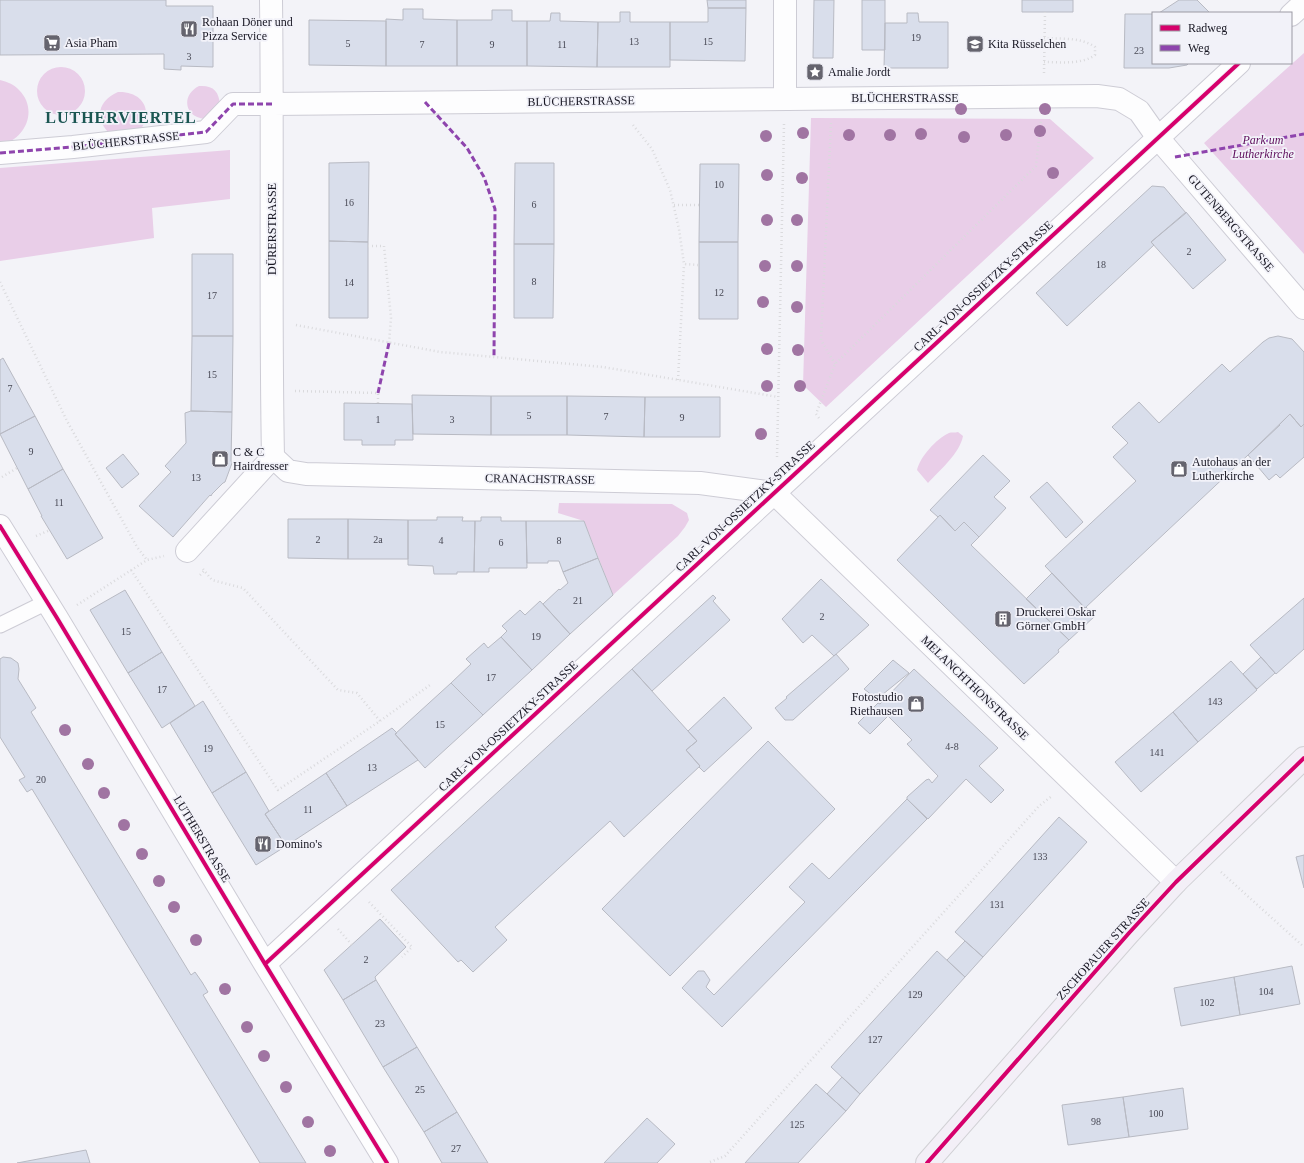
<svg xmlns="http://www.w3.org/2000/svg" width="1304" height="1163" viewBox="0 0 1304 1163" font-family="Georgia,serif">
  <rect width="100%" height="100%" fill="#f3f3f8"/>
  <path fill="#e9cee8" d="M1304,53v201l-100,-111z
    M37 91a24 24 0 1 1 48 0a24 24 0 1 1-48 0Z
    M0,80c7,2 14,4 19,10 20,20 6,50 -19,55z
    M199,86c14,-1 20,5 21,19l-15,14c-21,-2 -24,-24 -6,-33z
    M118,92c26,-1 37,21 20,41l-28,1c-17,-16 -11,-34 8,-42z
    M811,118l239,1 44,39 -268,249 -23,-22z
    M230,150v49l-78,9 2,30 -154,23v-93z
    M958,432l5,4c-3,17 -23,34 -35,47l-11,-13c3,-13 19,-31 32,-37 2,-1 6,0 9,-1z
    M559,503l113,1 15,9 2,7 -4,7 -7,9 -65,59 -29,-74 -26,-8z"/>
  <path fill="#d9deeb" stroke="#b8bac3" d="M0,0h166v6h47v61l-32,-1v4l-17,-1v-15l-164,1z
    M707,0h39v8h-38z
    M814,0h20l-1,58h-20z
    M862,0h23v50h-23z
    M1022,0h51v12h-51z
    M1179,0h18l13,13h-51z
    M708,8h38l-1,53 -75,-1v-38h38z
    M403,9h20v10l34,1v46h-71v-47l17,1z
    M492,10h20v11h15v45h-70v-46h35z
    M620,12h10v10h40v45h-73l1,-45h22z
    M551,13h9v8l38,1 -1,45 -70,-1v-45h23z
    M907,13h11l1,9h29v46h-64l1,-45h22z
    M1125,14h28v49h36l-2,2 -18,3h-45z
    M309,20l77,1v45l-77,-1z
    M369,162l-1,80 -39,-1v-78z
    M515,163h39v81h-40z
    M700,164h39l-1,78h-39z
    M1152,186l12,1 22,26 -35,29 3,3 -87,81 -31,-33z
    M1186,212l40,48 -33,29 -42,-47z
    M329,241l39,1v76h-39z
    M699,242h39v77h-39z
    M514,244h40l-1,74h-39z
    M192,254h41v82h-41z
    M192,336h41l-1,76 -41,-1z
    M1278,336l14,3 12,13v72l-3,3 -11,-13 -11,11h1l-195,183 -40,-42 91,-85 -23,-24 15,-14 -16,-16 27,-25 20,21 63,-59 8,8 33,-30 6,-4z
    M3,358l32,58 -35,18v-74z
    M412,395l79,1v39l-78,-1z
    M491,396h76v39h-76z
    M567,396l78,1 -1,40 -77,-2z
    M645,397h75v40h-76z
    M344,403l68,1 1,36h-18v5h-33v-5h-18z
    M191,411l41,1 -1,49 1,2 -7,19 -2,1 -11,11 -1,2 -1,-1 -37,42 -34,-31 32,-34 -6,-6 21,-23 -1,-30z
    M1290,414l11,13 3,-3v33l-24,21 -4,-4 -7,6 -21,-25z
    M35,416l28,53 -35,20 -28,-55z
    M123,454l16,20 -17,14 -16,-20z
    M983,455l27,26 -16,16 12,11 -27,29 -15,-15 -9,9 -15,-16 -2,2 -8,-7z
    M63,469l40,69 -36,21 -26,-43h1l-14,-27z
    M1047,482l36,40 -17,16 -36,-41z
    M940,515l15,16 9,-9 15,15 -8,8 98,95 -11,10 1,2 -35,32 -127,-124z
    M437,517h26l-1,4h13l-1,51h-17v2h-23l-1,-8 -25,-1v-45h29z
    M481,517h20v4h25l1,47h-38v4h-15l1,-51h6z
    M288,519h60v40l-60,-1z
    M348,519l60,1v39h-60z
    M526,521h58l14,37 -35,14 -4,-11h-11v2h-21z
    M598,558l15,37 -43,39 -27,-30 16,-15 1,1 8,-7 -5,-11z
    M1052,573l33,35 1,-1 9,9 -26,24 -43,-41z
    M821,579l48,46 -35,31 -22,-21 -9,8 -21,-24z
    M125,590l37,62 -34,21 -38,-63z
    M713,595l3,3 -3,3 17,19 -78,71 -20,-22z
    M1304,598v51l-28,25 -26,-29z
    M540,601l30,33 -38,36 -31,-33 6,-6 -5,-5 18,-16 5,5z
    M501,637l31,33 -49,45 -32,-32 20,-19 -5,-5 18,-16 4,5z
    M162,652l33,54 -33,22 -34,-55z
    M836,654l13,15 -56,51h-8l-10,-12 12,-10 -1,-1z
    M3,657l8,1 7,5 1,6 -1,10 18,29 -5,4 160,263 4,-3 7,10 6,10 -5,3 103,168h-46l-228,-374 -5,3 -8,-12 6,-3 -25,-40v-78z
    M1261,657l14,16 -18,16 -14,-15z
    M893,660l16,13 -32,26 -13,-10z
    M1231,661l26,29 -59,52 -25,-30z
    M632,669l65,72 -11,9 14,16 -76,71 -14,-16 -115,106 12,13 -34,32 -12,-12 -3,2 -67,-72z
    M914,669l84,79 -19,18 25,24 -13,13 -25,-24 -38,40 -21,-20v-2l19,-17 3,-1 3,4 6,-7 -31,-32 5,-4 -24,-24 -18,18 -12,-11 20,-20 2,1z
    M451,683l32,32 -58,53 -30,-34z
    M724,697l28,31 -48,44 -5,-5 1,-1 -14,-16 11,-9 -9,-10z
    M203,701l43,71 -34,21 -42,-70z
    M1173,712l25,30 -57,50 -26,-30z
    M392,728l5,5 -2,1 23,26 -71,46 -21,-33z
    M768,741l67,68 -165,167 -68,-67z
    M246,772l23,39 -4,3 21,32 -30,19 -44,-72z
    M326,773l21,33 -61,40 -21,-32z
    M907,799l20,20 -205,208 -40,-39 16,-17h6l6,9 -4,7 8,8 91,-93 -16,-15 23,-24 17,16z
    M1059,817l28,25 -104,115 -28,-25z
    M1304,855v33l-8,-31z
    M380,919l26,28 -31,30 1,3 -33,20 -19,-30z
    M965,941l18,16 -18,20 -18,-17z
    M937,951l28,26 -105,117 -29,-27z
    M1292,966l8,38 -60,11 -6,-38z
    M1234,977l6,38 -59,11 -7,-38z
    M376,980l41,67 -34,20 -40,-67z
    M417,1047l40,65 -33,20 -41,-65z
    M842,1077l18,17 -14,17 -19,-17z
    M816,1084l30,27 -48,52h-53z
    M1183,1088l5,41 -59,8 -6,-40z
    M1123,1097l6,40 -61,8 -6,-40z
    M457,1112l31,51h-46l-18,-31z
    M647,1118l28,26 -18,19h-53z
    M86,1150l4,13h-73z"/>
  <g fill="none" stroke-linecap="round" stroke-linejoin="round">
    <defs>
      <path id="service" d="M0,625l47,-23"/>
      <path id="pedestrian" d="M0,153l73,-6 133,-15 27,-28h39"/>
      <path id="minor" d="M271,0c2,152 -1,305 2,457l15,14 18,3 394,9 74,10 402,389
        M785,99v-99
        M272,104l825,-8 22,3 20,12 19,27 146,170
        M187,551l86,-94"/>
      <path id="tertiary" d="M1291,15l13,-12
        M0,526l57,92 208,346 122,199
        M265,964l974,-901"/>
      <path id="primary" d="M927,1163l202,-230 47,-51 128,-124"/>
    </defs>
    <use href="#service" stroke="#cdccd5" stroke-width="17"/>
    <use href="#pedestrian" stroke="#cdccd5" stroke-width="24"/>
    <use href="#minor" stroke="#cdccd5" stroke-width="24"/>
    <use href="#tertiary" stroke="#cdccd5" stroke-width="24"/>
    <use href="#primary" stroke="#d1d1d5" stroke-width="24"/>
    <path stroke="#dadadd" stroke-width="2.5" stroke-dasharray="1 3" stroke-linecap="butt" d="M1044,62c16,0 37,3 51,-7v-8c-14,-10 -34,-8 -51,-9
      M1044,73l1,-61
      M831,123l-10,217 14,24
      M633,125l19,24 18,41 9,39 5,35 15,1
      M674,205h25
      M368,246h16l7,72 -2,25
      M0,282l67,139 70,126 10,13
      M296,325l144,27 163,15 175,30
      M678,380l6,-116
      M295,391l83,2v10
      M819,418l-3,-4 19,-50 201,-198 5,-46
      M777,457l7,-333
      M2,477l15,-9
      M36,536l14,-6
      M203,569l9,11 31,8 95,102 19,3 23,28
      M131,570l147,220 102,-69 50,-36
      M200,575l4,-4
      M77,605l70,-45 17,-4
      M1221,872l83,75
      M369,902l43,45 -10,10
      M338,929l14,16
      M710,1162l15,-6 314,-350 13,-10"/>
    <use href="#service" stroke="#fdfdfe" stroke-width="15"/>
    <use href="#pedestrian" stroke="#fdfdfe" stroke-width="22"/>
    <use href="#minor" stroke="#fdfdfe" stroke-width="22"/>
    <use href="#tertiary" stroke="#fdfdfe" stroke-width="22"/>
    <use href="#primary" stroke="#f3eff7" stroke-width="22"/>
    <path stroke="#8e44ad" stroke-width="3" stroke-dasharray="6 3" stroke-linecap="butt" d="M425,102l42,46 17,29 11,32 -1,148
      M0,153l73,-6 133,-15 27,-28h39
      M1175,157l129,-23
      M378,393l11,-50"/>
    <defs>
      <path id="cycleway" d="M0,526l57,92 208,346 122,199
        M265,964l974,-901
        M927,1163l202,-230 47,-51 128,-124"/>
    </defs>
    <use href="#cycleway" stroke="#f2f2f9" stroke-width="6"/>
    <use href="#cycleway" stroke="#d6006c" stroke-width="4"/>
  </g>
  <g fill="#a074a2">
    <circle cx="961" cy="109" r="6"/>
    <circle cx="1045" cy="109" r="6"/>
    <circle cx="1040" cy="131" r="6"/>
    <circle cx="803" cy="133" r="6"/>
    <circle cx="921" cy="134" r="6"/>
    <circle cx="849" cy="135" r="6"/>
    <circle cx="890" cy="135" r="6"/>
    <circle cx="1006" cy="135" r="6"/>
    <circle cx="766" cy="136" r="6"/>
    <circle cx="964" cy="137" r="6"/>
    <circle cx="1053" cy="173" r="6"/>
    <circle cx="767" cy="175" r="6"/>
    <circle cx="802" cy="178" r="6"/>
    <circle cx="767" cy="220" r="6"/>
    <circle cx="797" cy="220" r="6"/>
    <circle cx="765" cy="266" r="6"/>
    <circle cx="797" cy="266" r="6"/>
    <circle cx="763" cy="302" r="6"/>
    <circle cx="797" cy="307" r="6"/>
    <circle cx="767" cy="349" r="6"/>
    <circle cx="798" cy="350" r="6"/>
    <circle cx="767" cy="386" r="6"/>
    <circle cx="800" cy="386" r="6"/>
    <circle cx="761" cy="434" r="6"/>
    <circle cx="65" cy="730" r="6"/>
    <circle cx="88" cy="764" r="6"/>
    <circle cx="104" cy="793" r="6"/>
    <circle cx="124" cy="825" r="6"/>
    <circle cx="142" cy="854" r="6"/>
    <circle cx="159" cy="881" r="6"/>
    <circle cx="174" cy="907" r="6"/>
    <circle cx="196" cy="940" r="6"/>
    <circle cx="225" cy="989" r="6"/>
    <circle cx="247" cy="1027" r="6"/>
    <circle cx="264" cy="1056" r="6"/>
    <circle cx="286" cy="1087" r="6"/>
    <circle cx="308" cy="1122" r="6"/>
    <circle cx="330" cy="1151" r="6"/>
  </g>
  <defs>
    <symbol id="restaurant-square" viewBox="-11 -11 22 22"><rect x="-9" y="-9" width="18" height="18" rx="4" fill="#65646e" stroke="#f2f2f9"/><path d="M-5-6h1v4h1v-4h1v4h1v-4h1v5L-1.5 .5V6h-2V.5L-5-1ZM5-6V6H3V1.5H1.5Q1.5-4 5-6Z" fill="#fff"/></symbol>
    <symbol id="supermarket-square" viewBox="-11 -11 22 22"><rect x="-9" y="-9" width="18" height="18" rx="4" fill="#65646e" stroke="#f2f2f9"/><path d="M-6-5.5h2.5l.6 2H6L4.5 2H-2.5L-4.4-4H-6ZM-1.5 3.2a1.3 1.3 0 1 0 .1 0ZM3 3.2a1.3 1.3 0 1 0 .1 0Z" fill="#fff"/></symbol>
    <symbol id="school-square" viewBox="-11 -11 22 22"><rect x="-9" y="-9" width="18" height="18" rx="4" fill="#65646e" stroke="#f2f2f9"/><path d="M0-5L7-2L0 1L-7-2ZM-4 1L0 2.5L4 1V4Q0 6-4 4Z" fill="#fff"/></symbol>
    <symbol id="sight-square" viewBox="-11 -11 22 22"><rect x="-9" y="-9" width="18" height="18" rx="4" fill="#65646e" stroke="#f2f2f9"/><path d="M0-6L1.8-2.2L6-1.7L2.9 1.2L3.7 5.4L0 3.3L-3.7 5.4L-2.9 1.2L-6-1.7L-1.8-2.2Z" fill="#fff"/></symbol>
    <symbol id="shop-square" viewBox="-11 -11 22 22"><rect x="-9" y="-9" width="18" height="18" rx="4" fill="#65646e" stroke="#f2f2f9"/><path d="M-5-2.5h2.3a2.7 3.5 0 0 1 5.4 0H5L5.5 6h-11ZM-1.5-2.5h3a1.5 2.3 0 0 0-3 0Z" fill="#fff"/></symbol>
    <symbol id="building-square" viewBox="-11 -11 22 22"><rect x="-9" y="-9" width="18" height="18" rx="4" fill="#65646e" stroke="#f2f2f9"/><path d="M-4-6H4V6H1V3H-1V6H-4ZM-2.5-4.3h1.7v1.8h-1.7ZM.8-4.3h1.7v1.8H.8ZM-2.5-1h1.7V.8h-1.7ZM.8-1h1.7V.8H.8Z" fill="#fff"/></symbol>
  </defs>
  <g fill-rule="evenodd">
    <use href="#restaurant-square" x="179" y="19" width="20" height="20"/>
    <use href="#supermarket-square" x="42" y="33" width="20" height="20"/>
    <use href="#school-square" x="965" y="34" width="20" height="20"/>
    <use href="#sight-square" x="805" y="62" width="20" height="20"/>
    <use href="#shop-square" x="210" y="449" width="20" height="20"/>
    <use href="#shop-square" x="1169" y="459" width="20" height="20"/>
    <use href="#building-square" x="993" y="609" width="20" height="20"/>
    <use href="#shop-square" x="906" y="694" width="20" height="20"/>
    <use href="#restaurant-square" x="253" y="834" width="20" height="20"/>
  </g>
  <g text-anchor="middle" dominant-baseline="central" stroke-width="3.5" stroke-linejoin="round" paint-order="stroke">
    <g font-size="10" fill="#484955">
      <text x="916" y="37">19</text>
      <text x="634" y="41">13</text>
      <text x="708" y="41">15</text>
      <text x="348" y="43">5</text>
      <text x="422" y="44">7</text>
      <text x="492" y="44">9</text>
      <text x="562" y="44">11</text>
      <text x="1139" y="50">23</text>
      <text x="189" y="56">3</text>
      <text x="719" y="184">10</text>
      <text x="349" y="202">16</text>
      <text x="534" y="204">6</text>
      <text x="1189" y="251">2</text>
      <text x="1101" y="264">18</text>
      <text x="534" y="281">8</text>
      <text x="349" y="282">14</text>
      <text x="719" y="292">12</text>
      <text x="212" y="295">17</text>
      <text x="212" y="374">15</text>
      <text x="10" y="388">7</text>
      <text x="529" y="415">5</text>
      <text x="606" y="416">7</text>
      <text x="682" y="417">9</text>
      <text x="378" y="419">1</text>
      <text x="452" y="419">3</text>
      <text x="31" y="451">9</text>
      <text x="196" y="477">13</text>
      <text x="59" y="502">11</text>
      <text x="318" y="539">2</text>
      <text x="378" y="539">2a</text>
      <text x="441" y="540">4</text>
      <text x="559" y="540">8</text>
      <text x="501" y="542">6</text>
      <text x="578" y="600">21</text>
      <text x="822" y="616">2</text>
      <text x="126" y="631">15</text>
      <text x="536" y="636">19</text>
      <text x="491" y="677">17</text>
      <text x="162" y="689">17</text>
      <text x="1215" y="701">143</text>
      <text x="440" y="724">15</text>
      <text x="952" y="746">4-8</text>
      <text x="208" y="748">19</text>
      <text x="1157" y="752">141</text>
      <text x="372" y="767">13</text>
      <text x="41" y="779">20</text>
      <text x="308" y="809">11</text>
      <text x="1040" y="856">133</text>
      <text x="997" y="904">131</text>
      <text x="366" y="959">2</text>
      <text x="1266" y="991">104</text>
      <text x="915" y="994">129</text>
      <text x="1207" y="1002">102</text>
      <text x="380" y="1023">23</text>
      <text x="875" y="1039">127</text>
      <text x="420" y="1089">25</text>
      <text x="1156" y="1113">100</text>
      <text x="1096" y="1121">98</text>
      <text x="797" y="1124">125</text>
      <text x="456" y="1148">27</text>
    </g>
    <g font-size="12" fill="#181723" stroke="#f2f2f9" text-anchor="start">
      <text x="202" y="22">Rohaan Döner und<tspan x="202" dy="14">Pizza Service</tspan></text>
      <text x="65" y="43">Asia Pham</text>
      <text x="988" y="44">Kita Rüsselchen</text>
      <text x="828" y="72">Amalie Jordt</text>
      <text x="233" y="452">C &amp; C<tspan x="233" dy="14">Hairdresser</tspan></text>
      <text x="1192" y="462">Autohaus an der<tspan x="1192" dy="14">Lutherkirche</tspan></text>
      <text x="1016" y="612">Druckerei Oskar<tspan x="1016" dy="14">Görner GmbH</tspan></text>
      <text x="903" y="697" text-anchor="end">Fotostudio<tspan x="903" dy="14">Riethausen</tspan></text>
      <text x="276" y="844">Domino's</text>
    </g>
    <g font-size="12" fill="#181723" stroke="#f2f2f9">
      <text x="905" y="98">BLÜCHERSTRASSE</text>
      <text transform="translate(581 101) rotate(-1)">BLÜCHERSTRASSE</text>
      <text transform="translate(126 141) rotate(-6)">BLÜCHERSTRASSE</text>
      <text transform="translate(1231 223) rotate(49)">GUTENBERGSTRASSE</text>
      <text transform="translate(272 229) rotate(-90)">DÜRERSTRASSE</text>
      <text transform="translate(983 286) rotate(-43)">CARL-VON-OSSIETZKY-STRASSE</text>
      <text transform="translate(540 479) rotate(1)">CRANACHSTRASSE</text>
      <text transform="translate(745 506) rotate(-43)">CARL-VON-OSSIETZKY-STRASSE</text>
      <text transform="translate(975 688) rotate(44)">MELANCHTHONSTRASSE</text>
      <text transform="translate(508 726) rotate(-43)">CARL-VON-OSSIETZKY-STRASSE</text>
      <text transform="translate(202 839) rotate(59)">LUTHERSTRASSE</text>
      <text transform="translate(1103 949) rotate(-48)">ZSCHOPAUER STRASSE</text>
    </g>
    <g font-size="12" font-style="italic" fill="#5d0c5b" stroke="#f2f2f9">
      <text x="1263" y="140">Park um<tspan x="1263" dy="14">Lutherkirche</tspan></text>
    </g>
    <g font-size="16" font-weight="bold" letter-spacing="1" fill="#1b5652" stroke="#f2f2f9">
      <text x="121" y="117">LUTHERVIERTEL</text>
    </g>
  </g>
  <rect x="1152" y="12" width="140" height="52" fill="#f2f2f9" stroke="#9b9aa3"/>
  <rect x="1160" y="25" width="20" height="6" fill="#d6006c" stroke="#9b9aa3"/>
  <text x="1188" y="32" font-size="12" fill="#181723">Radweg</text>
  <rect x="1160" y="45" width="20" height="6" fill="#8e44ad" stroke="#9b9aa3"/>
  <text x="1188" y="52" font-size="12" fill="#181723">Weg</text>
</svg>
